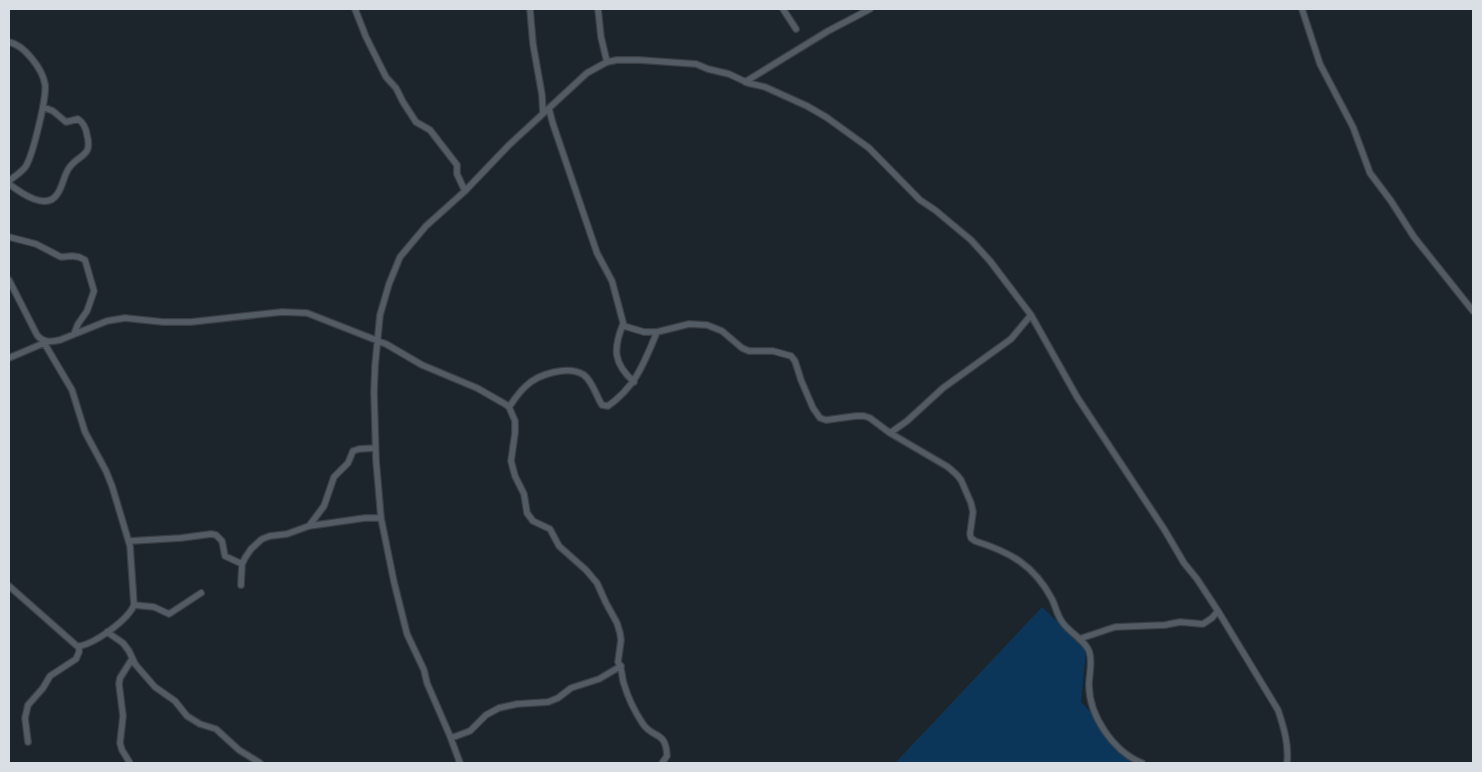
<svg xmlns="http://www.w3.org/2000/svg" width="1482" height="772" viewBox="0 0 1482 772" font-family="'IBM Plex Serif',serif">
  <rect width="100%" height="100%" fill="#1c242c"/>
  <path fill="#0c3659" d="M1042,607l44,42 -5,53 44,47 17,14h-247z"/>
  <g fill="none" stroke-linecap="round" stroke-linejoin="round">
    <defs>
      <path id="street" d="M355,9l11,28 20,40 10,11 7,14 13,20 14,8 27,35v9l8,17
        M530,9l3,35 9,51 1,18
        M598,9l3,28 6,25
        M783,9l13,20
        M1302,9l18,55 33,63 17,46 21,28 23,36 59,74
        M9,42c15,3 33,26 36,42 2,13 -12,70 -19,82 -4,6 -11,10 -17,15
        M745,82l83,-51 42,-22
        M549,109l4,15 44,129 15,28 12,45 20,6h13l32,-8 18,1 15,6 20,17 7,3h24l18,5 4,5 6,19 12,28 7,10 6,2 30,-4h8l6,2 20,15 58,34 9,8 4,5 10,23 2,9 -3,22 1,4 4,3c35,11 59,24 77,58 4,8 5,17 11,24 7,10 22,17 26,28 4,11 0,23 0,34 0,31 25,67 53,78
        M9,184c12,9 38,28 49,9 5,-8 6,-18 11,-25 10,-14 24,-11 18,-33 -1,-7 -3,-12 -9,-16l-12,3 -13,-11 -10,-4
        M9,237l27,7 25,13 11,-1 7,1 6,3 9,31 -7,20 -9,13 -4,10
        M9,280l28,55c6,8 14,7 23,5l47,-19 18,-3 38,4h28l91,-10 25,1 79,31 36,21 55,23 28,16 4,3 6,14v12l-4,28 4,15 9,18 3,19 6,8 17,8 9,17 27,24 11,13 9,20 11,20 3,10 1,7 -3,22c5,7 3,14 6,22 4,14 11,28 19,40 10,15 23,6 24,32l-5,7
        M623,324c-10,25 -10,39 11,58
        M9,358l35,-15
        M509,407c5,-7 10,-15 17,-21 12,-12 42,-21 58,-11 9,7 12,21 18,30l6,1c28,-20 36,-43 49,-74
        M890,433l17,-12 36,-33 68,-49 20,-24
        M309,526l15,-20 10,-29 14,-14 5,-12 6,-2 16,-1
        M130,541l51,-3 30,-4 5,1 6,6 3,15 17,8
        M241,585l1,-21 3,-6 6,-9 11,-10 8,-3 17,-2 22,-8 56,-8h16
        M9,586l68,60c15,0 51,-26 57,-41l-4,-59 -18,-60 -6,-15 -21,-39 -13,-42 -29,-49
        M134,605l20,2 15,7 32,-21
        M107,632l16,11 6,8 6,13 20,23 20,14 12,15 13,8 16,5 23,21 21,13
        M1079,639l36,-12 50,-2 15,-3 23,2 9,-6 6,-7
        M451,738l19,-7 16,-16 13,-7 18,-4 31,-2 10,-4 13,-10 28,-9 22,-13
        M28,742l-3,-24 3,-13 15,-17 7,-12 26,-17 3,-7v-5
        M130,763l-8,-13 -2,-7 3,-27 -4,-32 1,-6 12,-19
        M460,763l-10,-27 -23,-53 -3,-13 -17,-36 -13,-52 -13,-64 -5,-58 -2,-68 1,-26 5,-51 9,-31 11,-27 26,-31 39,-35 44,-46 78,-72 20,-11 10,-2h22l57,4 12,5 21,5 19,9 17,4 42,19 19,11 43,31 51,52 15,10 36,30 19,21 41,54 46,82 87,132 20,34 13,16 21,32 60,99c6,18 11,35 9,53"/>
    </defs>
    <use href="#street" stroke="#3a3f46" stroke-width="8"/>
    <use href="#street" stroke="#535c65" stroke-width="5.5"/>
  </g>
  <rect width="1482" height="772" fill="none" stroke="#dadfe5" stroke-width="20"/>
</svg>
